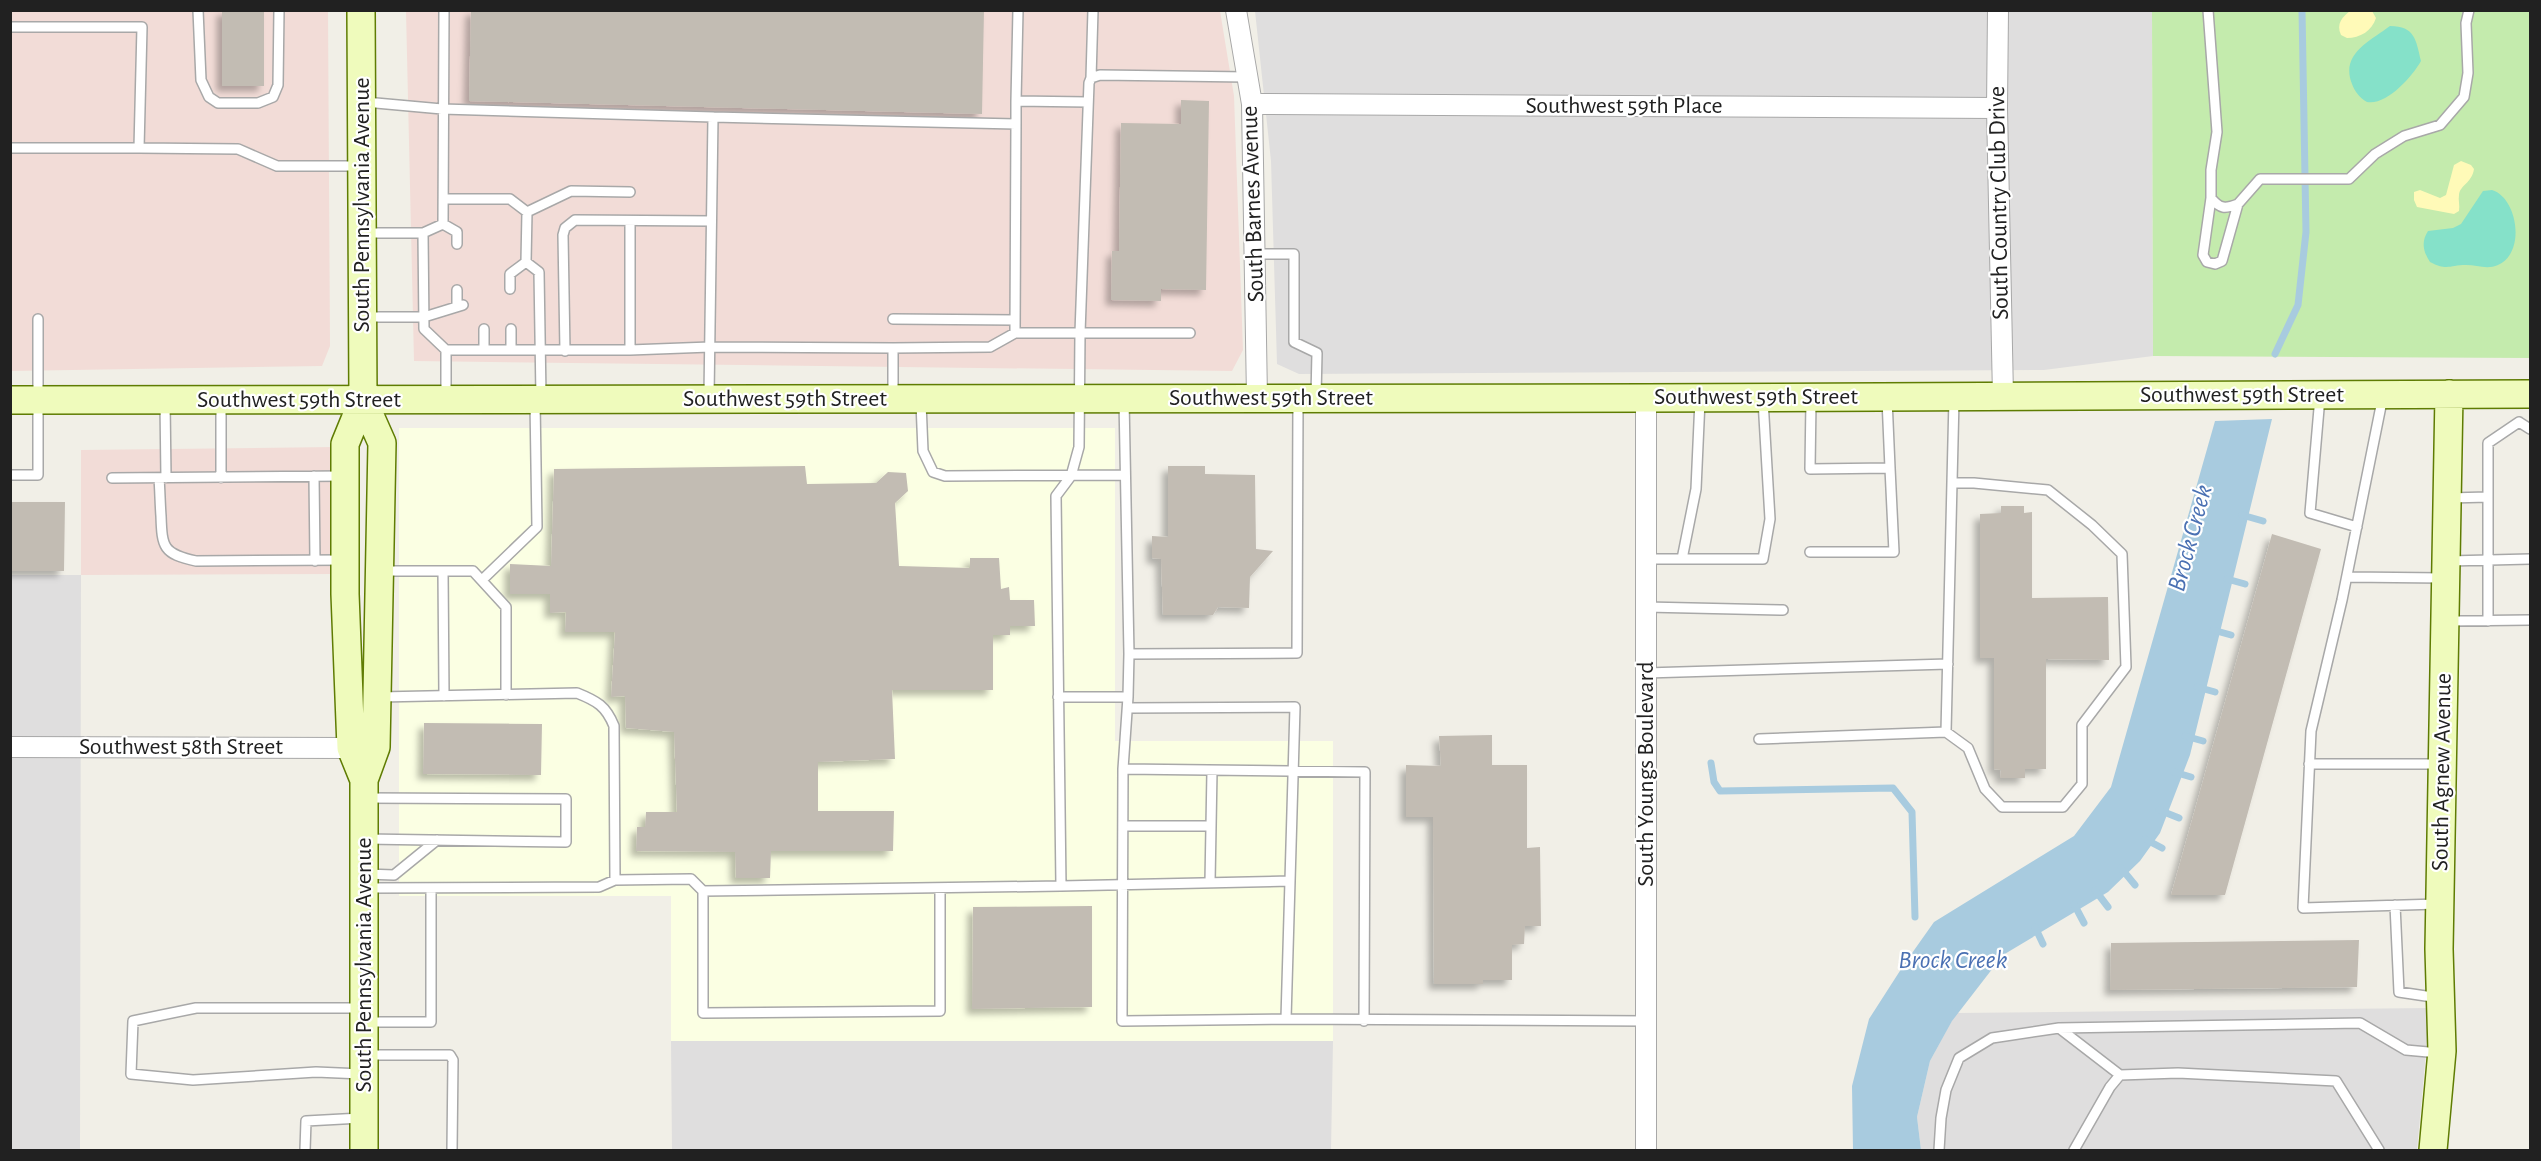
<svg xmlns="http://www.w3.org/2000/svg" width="2541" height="1161" viewBox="0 0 2541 1161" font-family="'Alegreya Sans',sans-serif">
  <defs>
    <filter id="shadow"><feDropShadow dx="-5.5" dy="5.5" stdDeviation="3" flood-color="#0004"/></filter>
  </defs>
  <rect width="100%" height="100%" fill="#f1efe7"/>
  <path fill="#dfdede" d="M1255,11h897l1,345 -109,14 -745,4 -22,-10 -6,-203z
    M11,575h70l-1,575h-69z
    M2430,1008l-13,142h-496l-4,-33 13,-56 26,-48z
    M671,1041h662l-2,109h-659z"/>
  <path fill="#f2dcd7" d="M10,11h318l2,335 -8,20 -311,5z
    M406,11h814l14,85 9,254 -11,21 -818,-10z
    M334,447v127l-253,1v-125z"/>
  <path fill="#fbffe3" d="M399,428h716v313h218v300h-662v-145h-272z"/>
  <path fill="#c4ebad" d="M2152,11h378v347l-377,-2z"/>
  <path fill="#fffab8" d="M2352,10l20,1 4,7c-4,13 -16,20 -29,20l-6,-3c-5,-11 1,-19 11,-25z
    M2461,161l10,4 3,4c-2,14 -14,16 -15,26 -1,5 1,10 0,16l-5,3 -37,-7 -3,-7v-8l6,-2 20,8 6,-3 8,-30z"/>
  <path fill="#85e1c9" d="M2390,26c25,0 26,14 31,35 -9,16 -35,45 -54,41 -7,-4 -12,-10 -15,-18 -12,-30 18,-43 38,-58z
    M2492,190c26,8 34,63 6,75 -11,5 -21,0 -32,0 -16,0 -19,6 -36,-3 -7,-11 -9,-20 -2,-31l25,-3 8,-4 22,-33z"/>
  <path fill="#a8cbdf" d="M2272,419l-82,336 -30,78 -20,28 -32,31 -105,63 -51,66 -22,40 -13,56 4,33h-68l-1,-64 17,-67 36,-56 29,-41 140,-86 37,-49 104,-366z"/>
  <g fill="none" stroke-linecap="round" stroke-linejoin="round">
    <path stroke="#a8cbdf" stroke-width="7" d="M2275,354l23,-49 8,-73 -4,-222
      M2242,515l21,6
      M2227,579l18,5
      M2213,630l18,5
      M2197,687l18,5
      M2185,736l18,5
      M1711,763l3,19 6,9 173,-3 19,24 3,105
      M2174,772l17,5
      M2159,810l20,8
      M2145,839l17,9
      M2121,868l14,17
      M2095,890l13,17
      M2074,904l10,19
      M2035,927l8,17"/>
  </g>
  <path fill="#c2bcb3" filter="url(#shadow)" d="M222,10h42v76h-42z
    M471,10h513l-2,104 -513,-13z
    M1181,100l28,1 -3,189 -45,-1v12l-50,-1 1,-49h7l2,-128 60,1z
    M805,466l2,18 69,-1 12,-11 18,1 2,18 -13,12 4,63 71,2v-10h29l2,31 8,-2 1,13h24l1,26h-25v9h-17v55h-101l3,69 -77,3v49h76l-1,40h-122l-1,27h-34l-1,-26 -99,-1 1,-24h8l1,-15h31l-3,-80 -48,-4 -1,-32 -14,1 4,-65h-50l1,-20 -16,1v-19h-40v-30l41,2 3,-97z
    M1168,466h37v8l50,1 1,74 17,2 -23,26 -1,31 -31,-1 -5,8h-50l-2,-56 -9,-1v-22l16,1z
    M10,502h55l-1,69h-54z
    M2001,506h23v7l8,-1v86l76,-1 1,63 -63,-1v110h-21v9h-25l1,-8 -7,-1v-111h-14v-144l21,-1z
    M2272,534l49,15 -96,346h-54z
    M424,723l118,1 -1,51 -118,-1z
    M1492,735v30h35v83l13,-1 1,79h-16l-1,18 -12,1v35h-29v4h-49l-1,-167h-27v-52l35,1 -2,-30z
    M1092,906v101l-120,2 1,-102z
    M2359,940l-2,47 -247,3 1,-47z"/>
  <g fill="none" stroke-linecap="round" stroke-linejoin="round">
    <defs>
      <path id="lane" d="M198,10l3,70 8,17 9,6h40l15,-6 5,-12 1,-75
        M444,10l-1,214 -20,9 1,96 22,21h184l80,-3 183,1v48
        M2208,10l9,122 -6,38v28l-8,57 4,7 8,2 7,-3 16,-57 22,-25h89l26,-25 29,-18 36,-11 24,-28 4,-24 -2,-50 3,-13
        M10,27h132l-3,121h-129
        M1091,78l2,-68
        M1016,101l2,-91
        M365,102l77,7 271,8 -4,279
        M713,117l303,7 -1,209 -25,14 -97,1
        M1016,124v-23l72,1
        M139,148l99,1 39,17h82
        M2211,198c9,11 14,11 27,6
        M443,199h67l17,13 -1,50 13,10 2,125
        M527,212l44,-21 59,1
        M630,221v129
        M443,224l14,8v12
        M366,233h57
        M1254,254h40v88l23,11 -1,43
        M510,289v-15l16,-12
        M457,305v-15
        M365,317h59l39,-12
        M893,319l122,1
        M484,329v21
        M511,329v21
        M1015,333h65l9,-250 2,-5 9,-3 147,2
        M1190,333h-110l-1,114 -8,29 -15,20 5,390 229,-5 -4,138 360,2
        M446,350v48
        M565,351l-2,-116 2,-7 10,-8 136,1
        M2383,396l-41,204 -31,131 -8,177 135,-4
        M2320,397l-10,116 47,14
        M1124,400l5,254 168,-1 1,-251
        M1811,401l-1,68 80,-1 -3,-69
        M165,402l1,76
        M921,403l2,48 10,21 12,4 180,-1
        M2519,422l11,7
        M10,475h28v-156
        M314,476l1,85
        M112,478l231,-2
        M159,478c1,13 1,25 2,38 1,31 2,38 35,45l148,-1
        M221,478v-76
        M2449,498l39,-1
        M1810,552h84l-4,-84
        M1646,559h117l7,-40 -7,-119
        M1682,559l14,-70 4,-89
        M2449,561l81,-2
        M381,571h92l33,36v88
        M443,571l1,125
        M2347,577l96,1
        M482,580l55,-53 -2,-125
        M1646,607l137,3
        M2447,621l83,-1
        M2488,621v-178l31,-21
        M1646,673l302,-9
        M380,697l197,-4c20,8 29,13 37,33l1,154
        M1058,697h70l1,-43
        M1128,697l-5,72 242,3 -1,249
        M1129,708l166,-1 -5,174
        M1946,732l22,16 17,41 17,18h61l19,-23v-59l44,-58 -4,-113 -30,-29 -44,-35 -74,-7h-22
        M1759,739l187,-7 8,-333
        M2309,764h131
        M1123,769l-1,252 164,-2
        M366,798l200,1v43l-200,-3
        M1123,826h88
        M366,874l28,1 43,-35
        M1210,882l2,-111
        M368,888l231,-1 16,-7 76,-1 12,12 358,-5
        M703,891v122l237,-2v-123
        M2395,905l4,87 40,6
        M366,1022h65v-134
        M2059,1028l61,47
        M366,1055h84l3,5 -1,90
        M362,1074l-46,-2 -123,8 -62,-6 2,-53 63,-13h166
        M305,1150l1,-29 55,-3
        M1939,1150l2,-32 5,-28 13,-32 33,-20 67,-10 301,-5 46,27 33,3
        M2074,1150l36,-63 10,-12 58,-2 158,8 43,69"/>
      <path id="street" d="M1236,10l16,94 5,294
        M1998,10l-1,98 6,288
        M1252,104l745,4
        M1646,398v752
        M10,747l341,1"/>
      <path id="secondary" d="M361,10l2,390 -18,44v150l6,154 13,32
        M10,400l1636,-2 884,-4
        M363,400l19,43 -6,304 -12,33v370
        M2433,1150l9,-99 -3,-102 10,-555"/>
    </defs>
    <use href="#lane" stroke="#a8a8a8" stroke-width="12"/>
    <use href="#street" stroke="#a8a8a8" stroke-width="22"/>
    <use href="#secondary" stroke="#5f7c03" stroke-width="30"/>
    <use href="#lane" stroke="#fff" stroke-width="9"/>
    <use href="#street" stroke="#fff" stroke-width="20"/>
    <use href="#secondary" stroke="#effbbc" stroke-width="27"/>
  </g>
  <g text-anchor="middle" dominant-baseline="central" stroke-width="4.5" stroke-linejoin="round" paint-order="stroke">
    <g font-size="24" fill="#212121" stroke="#fff">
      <text x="1624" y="106">Southwest 59th Place</text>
      <text transform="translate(1999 203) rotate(-91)">South Country Club Drive</text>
      <text transform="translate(1253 204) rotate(-92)">South Barnes Avenue</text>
      <text transform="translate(362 205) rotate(-90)">South Pennsylvania Avenue</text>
      <text x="2242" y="395">Southwest 59th Street</text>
      <text x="1756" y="397">Southwest 59th Street</text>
      <text x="1271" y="398">Southwest 59th Street</text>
      <text x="785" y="399">Southwest 59th Street</text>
      <text x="299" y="400">Southwest 59th Street</text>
      <text x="181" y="747">Southwest 58th Street</text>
      <text transform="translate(2442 772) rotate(-89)">South Agnew Avenue</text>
      <text transform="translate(1646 774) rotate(-90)">South Youngs Boulevard</text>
      <text transform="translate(364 965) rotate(-90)">South Pennsylvania Avenue</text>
    </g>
    <g font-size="26" font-style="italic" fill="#4b71b3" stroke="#fff">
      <text transform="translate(2190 538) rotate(-75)">Brock Creek</text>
      <text x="1953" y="960">Brock Creek</text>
    </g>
  </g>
  <rect width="2541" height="1161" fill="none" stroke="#212121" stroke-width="24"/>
</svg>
